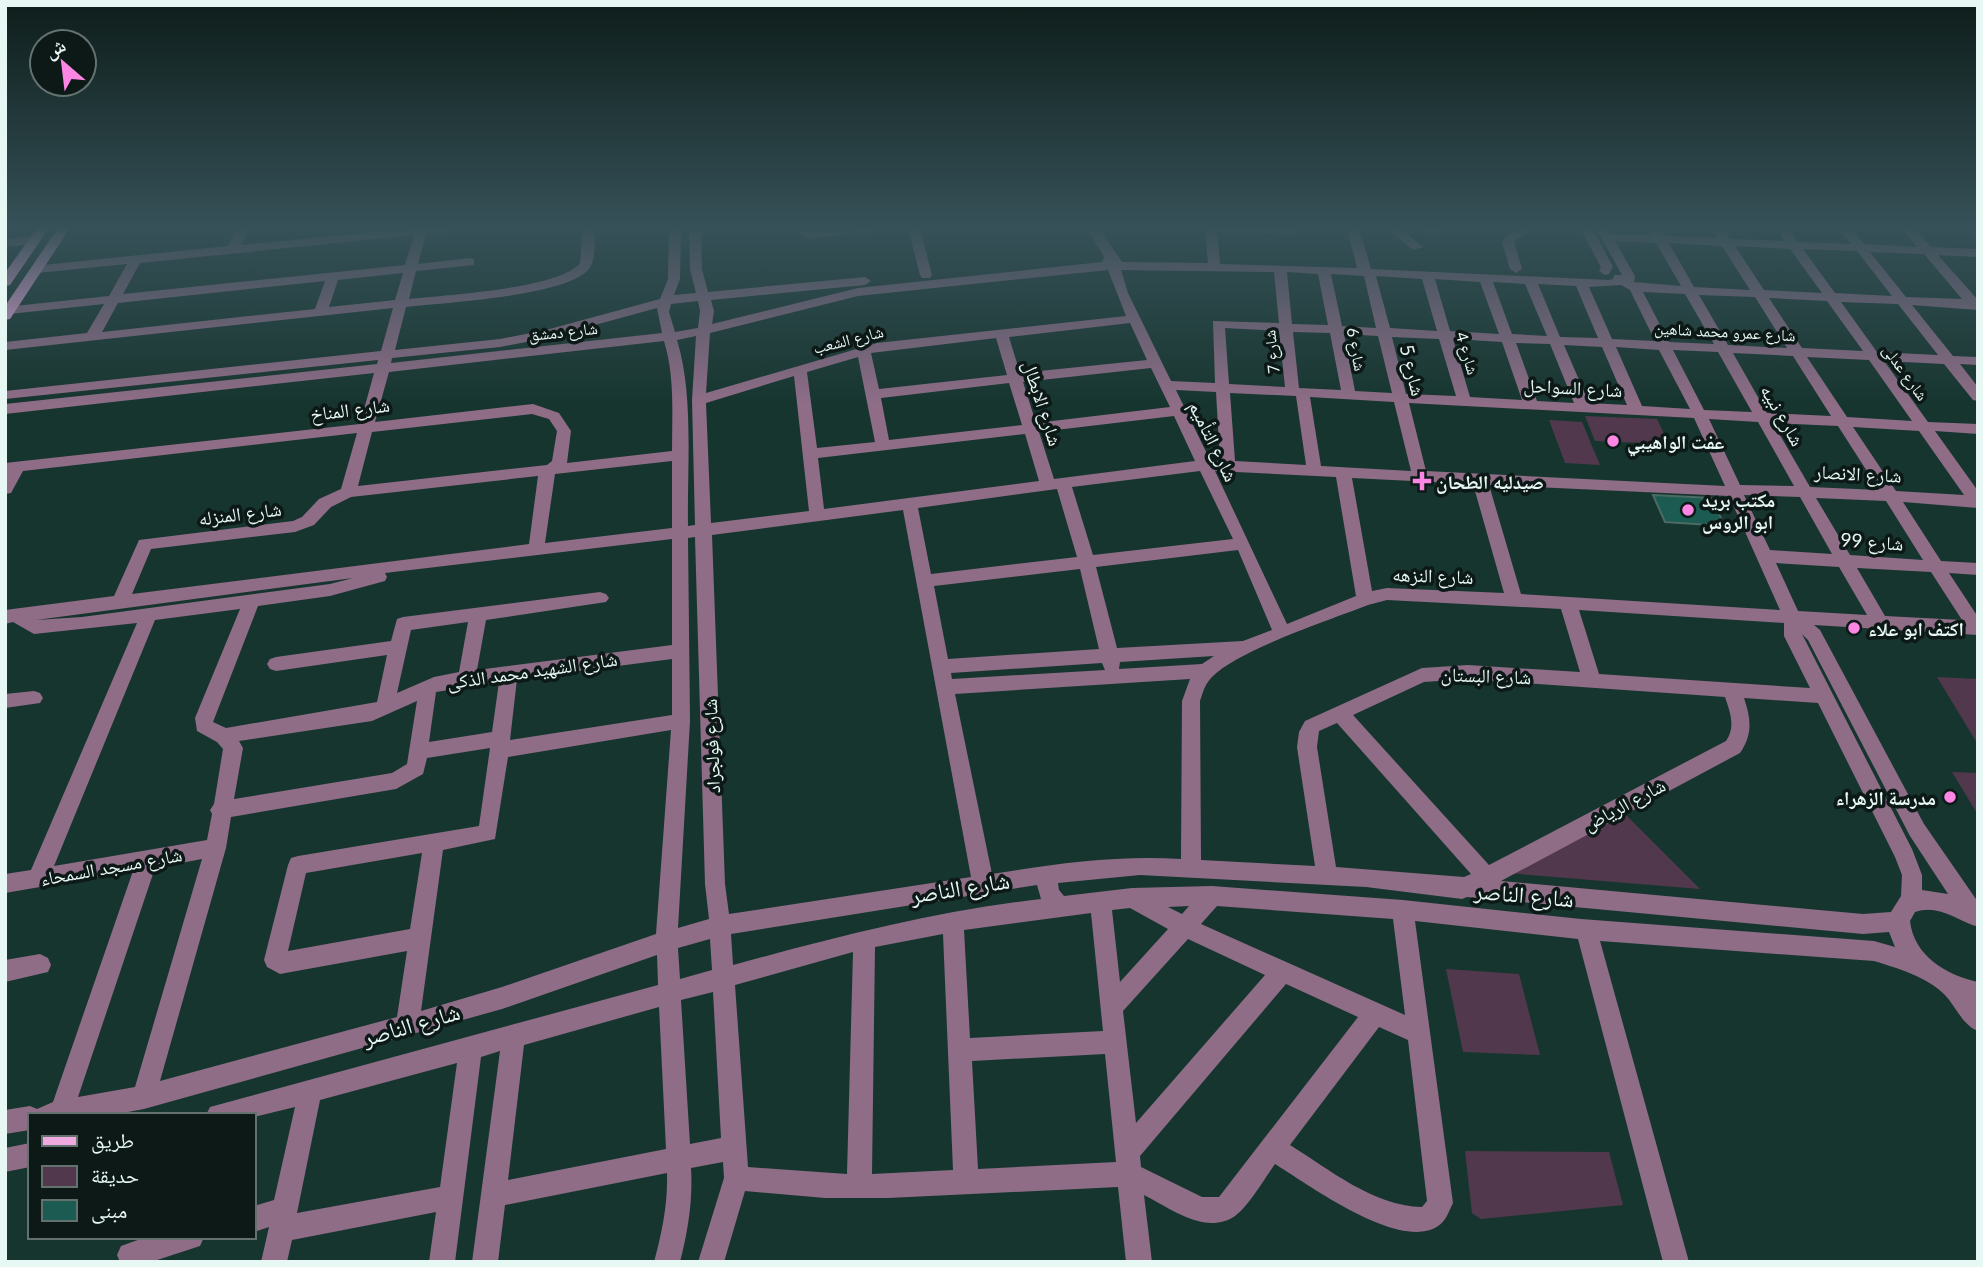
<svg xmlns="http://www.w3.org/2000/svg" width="1983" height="1267" viewBox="0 0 1983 1267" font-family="Lato,'Noto Naskh Arabic',sans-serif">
  <rect width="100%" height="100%" fill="#17352f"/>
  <path fill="#52384c" d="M1585,416l72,3 12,25 -74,-3z
    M1549,420l33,2 18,43 -35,-2z
    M1937,677l41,2v64h-1z
    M1952,772l26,1v42z
    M1622,811l78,78 -193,-16z
    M1446,969l73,5 21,81 -77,-3z
    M1465,1151l144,1 14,53 -142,14 -9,-6z"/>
  <path fill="#1c5b51" stroke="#4c6b64" stroke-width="2" d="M1653,495l58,3 14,28 -60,-4z"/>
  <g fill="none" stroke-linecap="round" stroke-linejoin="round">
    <path fill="#8f6d87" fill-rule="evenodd" d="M237,228h12l-8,17 175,-17h43l-6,4 -27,2 -8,30 52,-6 4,1v6l-58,6 -7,28c35,-4 151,-10 171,-36l3,-35h12c-1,14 2,32 -7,42 -23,26 -145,33 -182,37l-11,43 105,-11 46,-9 114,-31 8,-20 1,-51h12l-1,51 -6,16 22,-2 -6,-24 -1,-41h12l1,41 6,23 157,-15 6,4 -6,4 -154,15 3,11 -2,13 146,-36 244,-26 2,-5 -17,-29h12l23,34 86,1 -3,-35h103l-16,7 -75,-3 3,32 137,4 -10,-40h12l12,41 238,11 4,-1 1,-4h8l-26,-47h12l3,6 41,1 -4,-7h12l5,8 52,2 -6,-10h12l7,11 55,2 -9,-13h12l10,14 53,2 -12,-16h12l13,16 53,3 -15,-19h12l17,19 47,2v8l-40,-2 40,45v10l-66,-5 41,51 25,1v8l-18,-1 18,23v14l-5,-1 -29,-36 -60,-3 44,61 50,2v10l-43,-3 43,60v17l-75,-6 38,59 37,2v12l-29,-2 29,44v18l-164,-10 6,5 104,194 54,78v23l-3,1c-19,-7 -38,-22 -60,-14l-5,9c4,35 36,54 68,61v49c-16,-6 -22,-25 -34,-37 -17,-17 -47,-26 -70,-33l-274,-20 89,321h-26l-85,-323 -163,-18 38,282c-4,8 -7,18 -15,23 -38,26 -129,-41 -163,-62 -10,14 -26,42 -40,52 -29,20 -65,-8 -91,-21l8,67h-26l-8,-75 -230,11h-63l-80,-7 -21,71h-26l26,-84 -1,-16 -32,6c2,32 -3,63 -11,94h-26c8,-29 14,-59 13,-89l-162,32 -7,57h-26l28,-211 -19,6 -26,205h-26l7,-50 -144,28 -5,22h-26l8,-35 -15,5v-26l20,-6 21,-93 -41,10v-2h-48l4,-8 448,-122 -1,-30 -155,54 -358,100 -32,6h-82v15l-25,4v-24l25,-4 7,3 16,-7 80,-231 -128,22v-19l26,-4 106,-247 -103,11 -21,-12 -8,2v-14l109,-14 25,-56 154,-19 9,-4 17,-18 22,-10 16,-56 -334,38 -12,22 -6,1v-31l355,-39 14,-51 -369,41v-10l372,-40 1,-4 -373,39v-8l376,-40 12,-43 -388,42v-8l82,-9 17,-29 -95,10 -4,-1v-6l104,-11 18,-32 -90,9 -4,-1v-6l195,-20zM414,235l-9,30 -282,29 17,-31zM1615,241l41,2 25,43 -47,-4 1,-6zM1669,243l53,3 28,44 -56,-3zM1735,246l55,3 32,44 -58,-3zM1803,249l54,2 35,45 -57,-3zM1870,252l54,2 38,45 -56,-2zM1108,270l18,46 -249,27 -171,50 4,-60 148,-37zM1121,270l153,2 5,51 -66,-2 2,62 -44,-2 -43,-88zM1287,272l31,2 10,51 -36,-1zM403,273l-8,27 -66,7 9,-27zM1331,274l33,2 12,52 -34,-2zM1376,276l46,3 15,52 -47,-3zM1435,279l45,3 19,52 -49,-3zM325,281l-10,28 -213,23 16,-29zM1493,282l32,2 22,52 -35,-2zM1538,284l38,2 22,52 -38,-1zM1621,285l9,5 25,51 -43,-2 -23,-52zM1643,292l42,2 29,50 -45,-2zM1699,295l56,2 32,51 -59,-3zM1769,298l58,3 36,50 -61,-3zM698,301l2,10 -2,17 -23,4 -6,-20 2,-8zM1841,302l57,2 40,51 -61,-3zM657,308l5,25 -271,30 1,-5 108,-11 47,-9zM1130,323l17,37 -127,13 -11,-36zM1225,328l54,3 6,56 -56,-3zM1293,332l37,1 11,57 -42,-2zM1344,334l34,2 14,57 -37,-2zM696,336l-4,64 3,125 -7,1c-1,-57 6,-132 -11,-186zM1392,337l47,2 17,57 -50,-2zM996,338l11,37 -128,14 -8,-36zM1453,339l49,3 20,58 -52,-3zM664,341c11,36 8,73 8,110l-105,12 4,-32 -12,-18 -26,-9 -158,18 14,-50zM1516,343l34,1 24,59 -37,-2zM1564,345l38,2 25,58 -38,-2zM1616,347l43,3 31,59 -48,-3zM1673,350l45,2 34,60 -48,-2zM1733,353l60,3 38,60 -64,-3zM858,357l17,85 -58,6 -10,-76zM1807,357l62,3 43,61 -65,-4zM1151,368l19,39 -134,16 -13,-41zM794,376l15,135 -98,12 -5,-120zM1009,383l13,42 -133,15 -8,-42zM1176,390l40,2 4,69 -10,-1zM1230,393l66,3 10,69 -71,-4zM1310,397l84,5 17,69 -90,-5zM1409,403l285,15 31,68 -299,-15zM532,414l17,5 8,12 -5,30 -5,4 -189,21 14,-54zM1174,416l21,45 -141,18 -15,-47zM1709,419l49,3 36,64 -54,-1zM1773,423l65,3 41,64 -69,-3zM1853,427l66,4 45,64 -68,-4zM1025,434l14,47 -215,28 -6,-51zM672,461v67l-127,15 10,-69zM1200,471l33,68 -140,16 -21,-68zM1215,471l121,6 20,119 -69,28zM538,476l-9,68 -397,50 19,-45 144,-17 19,-7 17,-18 20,-10zM1352,478l121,6 31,109 -117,-5 -15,3zM1489,485l240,11 51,114 -259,-16zM1057,489l20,68 -146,17 -13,-66zM1744,495l56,2 32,57 -62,-4zM1816,498l70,3 37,59 -73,-5zM903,510l68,367 -242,37 -4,-30 -13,-349zM695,537l10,347 4,35 -31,9 12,-207 -2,-183zM672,539v106l-195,25 9,-50 120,-18 3,-4 -3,-4 -6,-2 -197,25 -6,2 -6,22 -115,16 -6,2 -3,5 3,5 6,2 111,-16 -10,47 -151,26 -13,-6 45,-116 72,-10 55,-15 2,-4 -2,-4zM1238,550l34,80 -29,11 -126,7 -21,-81zM1776,563l63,4 28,48 -69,-4zM1857,568l74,4 31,48 -77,-4zM1080,569l19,80 -151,10 -14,-73zM353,578l-23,6 -248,33 -46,3zM1387,600l174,9 19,63 -112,-7 -46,3 -117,53 -6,11 -2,15 18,119 -114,-6 -1,-159c3,-9 5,-17 12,-24 26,-27 118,-57 156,-72zM240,609l-45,109 2,13 20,11 6,7 -9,55 -4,6 2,4 -5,26 -153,26 101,-246zM1579,610l205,13v13l26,52 -211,-14zM468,622l-9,50 -25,5 -37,16 14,-63zM1802,634l6,6 102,196 38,58 -26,-4v-15l-10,-26zM1214,656l-12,8 -83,5 1,-7zM672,659v56l-162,25 7,-61zM1102,663l3,7 -153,9 -1,-6zM1190,679l-8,22 -1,158c-64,-4 -127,5 -189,15l-37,-180zM1468,679l257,18c5,15 11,30 1,44l-237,124 -136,-150 71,-33zM499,682l-7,50 -63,10 7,-50zM1744,698l74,5 77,154 7,18 -1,21 -10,16 -28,2 -362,-33 239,-128c13,-19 11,-34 4,-55zM417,701l-10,63 -15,9 -158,26 9,-51 -4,-7 133,-20zM1337,723l134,151 -7,3 -128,-10 -19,-120 2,-16zM671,730l-15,204 -154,53 -81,24 22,-161 52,-11 13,-82zM490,748l-11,78 -181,30 -7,2 -3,7 -24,95 3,7 13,7 127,-23 -10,66 -237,64 66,-233 5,-31 165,-28 27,-15 4,-16zM422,853l-12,76 -122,22 18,-78zM202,859l-67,228 -57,10 77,-229zM1140,875l226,12 96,12 5,-2 396,37 26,-2 6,15 -21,-6 -293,-22 -178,-19 -191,-14 -80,2 -68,8 -5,-6 -1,-7zM1037,885l4,14c-105,12 -205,38 -308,66l-2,-31zM1189,906l-7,8 -14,-7zM1217,906l176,13 12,96 -204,-91zM1130,908l38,21 -48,53 -8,-72zM1091,913l12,118 -133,7 -6,-108zM943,934l10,236 -81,4 3,-227zM710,939l2,31 -32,9 -2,-31zM1188,939l77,36 -129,148 -13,-112zM853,952l-6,222 -99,-7 -13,-182zM1286,984l72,33 -139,180h-17l-61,-30 -1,-11zM713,992l8,146 -31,6 -9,-144zM659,1007l7,142 -158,31 16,-135zM1379,1027l29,13 19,161 -5,6c-49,-1 -93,-38 -132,-62zM1105,1054l11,108 -138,7 -6,-108zM457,1063l-17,124 -143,26 23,-113z
      M790,228l21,2 69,-2 -6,4 -65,6z
      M908,228h12l12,47 -2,3h-8l-2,-3z
      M1386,228h14l23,19 -10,3z
      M1415,228h39l-21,7z
      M1522,228h18l-22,10 -4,4 8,27 -6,4 -6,-4 -8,-27 8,-10z
      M1580,228h12l21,39 -4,7 -4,1 -6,-4 2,-4z
      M1966,228h12v10z
      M35,236l4,1v6l-34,4v-8z
      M34,691l6,2 3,5 -3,5 -35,5v-14z
      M40,954l8,4 3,7 -3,7 -43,10v-22z
      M30,1143v24l-25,5v-24z
      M146,1237h58l-4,9 -49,16h-31l-3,-7 4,-9z"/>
    <path fill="#f0aae0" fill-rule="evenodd" d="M37,228h12l-39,57 -5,1v-13z
      M58,228h12l-60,91 -5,1v-14z"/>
  </g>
  <linearGradient id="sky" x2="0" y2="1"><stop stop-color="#0d1d1a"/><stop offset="0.56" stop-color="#365158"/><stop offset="1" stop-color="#365158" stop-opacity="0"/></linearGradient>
  <rect width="1983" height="405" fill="url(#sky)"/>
  <g fill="#fc86e4" stroke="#0d1917" stroke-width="2.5">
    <circle cx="1613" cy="441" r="7"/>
    <path d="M1418.5 470.5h7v7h7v7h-7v7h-7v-7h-7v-7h7z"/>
    <circle cx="1688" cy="510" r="7"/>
    <circle cx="1854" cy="628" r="7"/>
    <circle cx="1950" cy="797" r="7"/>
  </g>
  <g text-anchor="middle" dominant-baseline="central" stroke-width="7" stroke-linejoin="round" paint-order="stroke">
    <g font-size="16" fill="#e6f7f4" stroke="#0d1917">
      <text transform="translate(563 331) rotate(-6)">شارع دمشق</text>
      <text transform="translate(1725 331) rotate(3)">شارع عمرو محمد شاهين</text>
      <text transform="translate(848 339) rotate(-14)">شارع الشعب</text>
      <text transform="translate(1357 349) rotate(79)">شارع 6</text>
      <text transform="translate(1271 352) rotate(-96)">شارع 7</text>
      <text transform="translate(1468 353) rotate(73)">شارع 4</text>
      <text transform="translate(1906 372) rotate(54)">شارع عدلى</text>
    </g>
    <g font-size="19" fill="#e6f7f4" stroke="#0d1917">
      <text transform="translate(1413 370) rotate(76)">شارع 5</text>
      <text transform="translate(1573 387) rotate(3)">شارع السواحل</text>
      <text transform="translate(1043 403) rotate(72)">شارع الابطال</text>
      <text transform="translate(350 409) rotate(-7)">شارع المناخ</text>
      <text transform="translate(1783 415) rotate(60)">شارع نبيه</text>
      <text transform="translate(1214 441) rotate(64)">شارع التأميم</text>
      <text transform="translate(1858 473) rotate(3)">شارع الانصار</text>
      <text transform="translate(240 513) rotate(-7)">شارع المنزله</text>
      <text transform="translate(1872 541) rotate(4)">شارع 99</text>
      <text transform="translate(1433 575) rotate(2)">شارع النزهه</text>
      <text transform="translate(532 670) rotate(-8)">شارع الشهيد محمد الذكى</text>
      <text transform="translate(1486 675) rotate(2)">شارع البستان</text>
      <text transform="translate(711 746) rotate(-92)">شارع فولجراد</text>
      <text transform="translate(1624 804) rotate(-28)">شارع الرياض</text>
      <text transform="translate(111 866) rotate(-10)">شارع مسجد السمحاء</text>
    </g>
    <g font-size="19" font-weight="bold" fill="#e6f7f4" stroke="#0d1917" text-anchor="start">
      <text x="1627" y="441">عفت الواهيبي</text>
      <text x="1436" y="481">صيدليه الطحان</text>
      <text x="1702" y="499">مكتب بريد<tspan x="1702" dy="22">ابو الروس</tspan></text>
      <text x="1868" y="628">اكتف ابو علاء</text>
      <text x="1936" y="797" text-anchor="end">مدرسة الزهراء</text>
    </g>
    <g font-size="23" fill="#e6f7f4" stroke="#0d1917">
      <text transform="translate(960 887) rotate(-9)">شارع الناصر</text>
      <text transform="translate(1524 894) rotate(5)">شارع الناصر</text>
      <text transform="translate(411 1024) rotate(-16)">شارع الناصر</text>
    </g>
  </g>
  <rect width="1983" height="1267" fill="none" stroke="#e6f7f4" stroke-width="14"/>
  <rect x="28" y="1113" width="228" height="126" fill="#0d1917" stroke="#64726f" stroke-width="2"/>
  <rect x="42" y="1136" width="35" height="10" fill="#f0aae0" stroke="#64726f" stroke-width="2"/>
  <text x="91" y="1148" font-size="21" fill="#e6f7f4">طريق</text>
  <rect x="42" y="1166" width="35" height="21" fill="#52384c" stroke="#64726f" stroke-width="2"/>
  <text x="91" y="1183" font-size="21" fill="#e6f7f4">حديقة</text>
  <rect x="42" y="1200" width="35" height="21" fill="#1c5b51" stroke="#64726f" stroke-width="2"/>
  <text x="91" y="1218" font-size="21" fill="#e6f7f4">مبنى</text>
  <g transform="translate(63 63) rotate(332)"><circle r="33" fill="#0d1917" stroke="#64726f" stroke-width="2"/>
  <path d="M0-5L12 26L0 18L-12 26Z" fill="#fc86e4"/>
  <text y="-10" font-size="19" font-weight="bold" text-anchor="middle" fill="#e6f7f4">ش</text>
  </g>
</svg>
